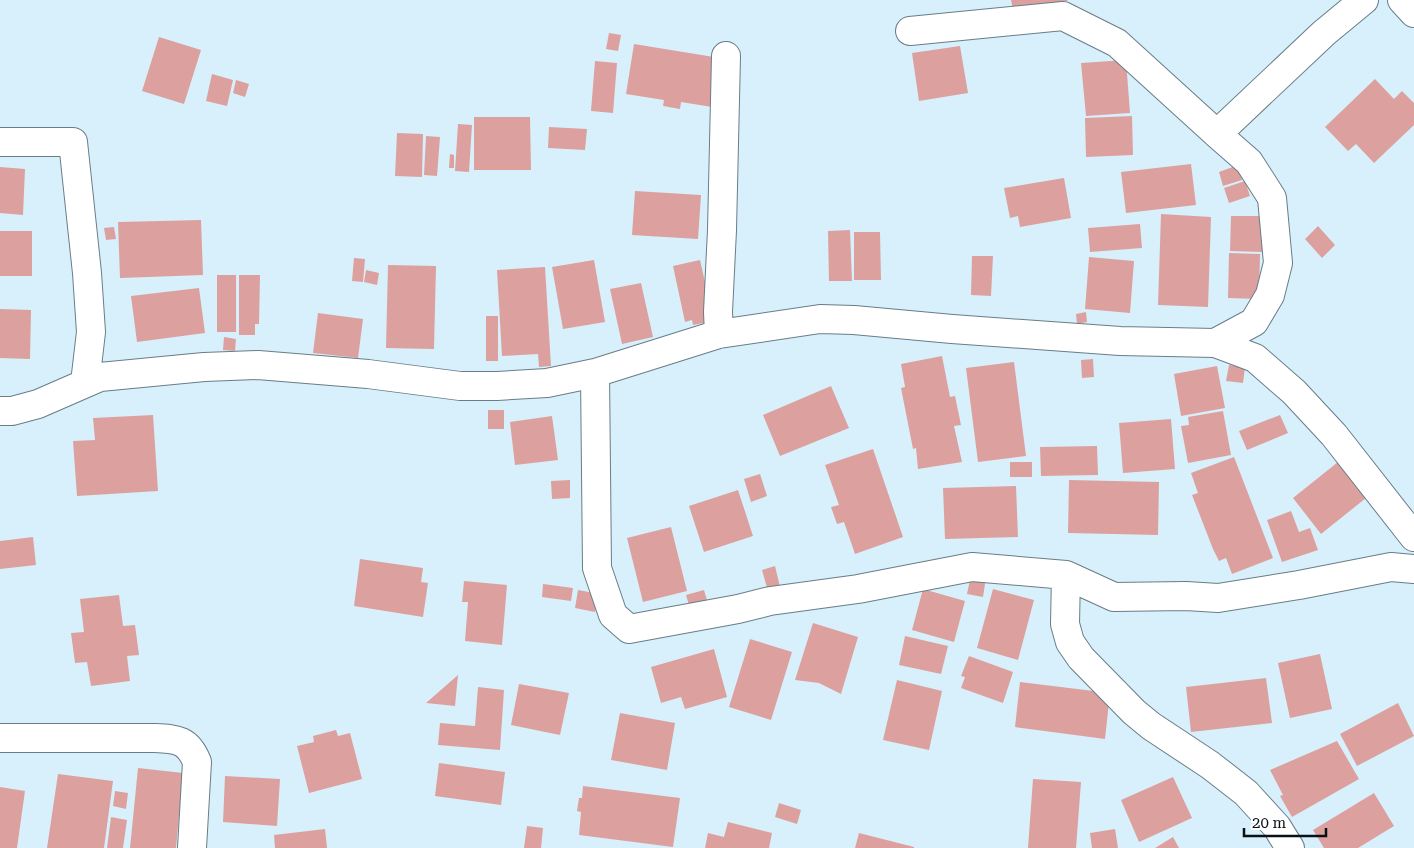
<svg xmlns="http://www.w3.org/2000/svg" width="1414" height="848" viewBox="0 0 1414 848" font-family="'Roboto Serif',serif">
  <rect width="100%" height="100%" fill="#d8f0fb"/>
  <path fill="#dca19e" d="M1011,0h56l1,1 -55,9z
    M609,33l12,2 -3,16 -12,-2z
    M159,37l42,13 -17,54 -42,-13z
    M634,44l86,14 -8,49 -31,-5 -1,7 -17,-3 1,-6 -38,-6z
    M960,46l8,47 -49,8 -7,-48z
    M1126,60l4,53 -44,3 -5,-53z
    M595,61l22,2 -4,50 -22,-2z
    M212,74l21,6 -6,26 -21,-5z
    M1375,79l19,20 8,-8 12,12v22l-40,38 -18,-19 -8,7 -23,-24z
    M236,80l13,4 -4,13 -12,-4z
    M1132,116l1,39 -47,2 -1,-39z
    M474,117h56l1,53h-57z
    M458,124l14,1 -3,47 -14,-1z
    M549,127l38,2 -2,21 -37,-2z
    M397,133l26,1 -1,43 -27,-1z
    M426,136l14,1 -3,39 -13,-1z
    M450,154l4,1v13h-5z
    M1191,164l5,41 -70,8 -5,-41z
    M1238,165l4,15 -19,6 -4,-14z
    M0,167l25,2 -2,46 -23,-2z
    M1064,178l7,40 -51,9 -2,-11 -8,2 -6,-30z
    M1245,181l5,15 -21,7 -5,-15z
    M635,191l66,4 -3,44 -66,-4z
    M1161,214l50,3 -3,90 -50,-2z
    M1231,216h32l-1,36 -32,-1z
    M201,220l2,55 -83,3 -2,-56z
    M1140,224l2,24 -52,4 -2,-24z
    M1318,226l17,19 -13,13 -17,-19z
    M114,227l2,12 -10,1 -2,-12z
    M850,230l2,51h-23l-1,-50z
    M0,231h32v45h-32z
    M854,232h26l1,48h-27z
    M1229,253l31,1 -1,45 -31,-1z
    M972,256h21l-2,40 -20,-1z
    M1089,257l45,4 -4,52 -45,-4z
    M354,258l11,1 -2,23 -11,-1z
    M594,260l11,62 -42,7 -11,-62z
    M700,260l14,61 -21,4 -1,-5 -7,2 -12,-56z
    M388,265l48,1 -2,83 -48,-1z
    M545,267l6,99 -12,1 -1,-13 -36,2 -5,-86z
    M366,270l13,3 -2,12 -13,-3z
    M217,275h19v57h-19z
    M239,275h21l-1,49h-4v11h-16z
    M641,283l12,54 -31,7 -12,-55z
    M199,288l6,45 -68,9 -6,-46z
    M0,309l31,1 -1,49 -30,-1z
    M1086,312l1,10 -10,2 -1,-10z
    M318,313l45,6 -5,39 -45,-5z
    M486,316h12v45h-12z
    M224,337l12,2 -1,12 -12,-1z
    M942,356l8,41 5,-1 6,29 -7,1 8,36 -44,7 -2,-21 -3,1 -12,-61 4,-1 -4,-23z
    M1093,359l1,18 -12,1 -1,-18z
    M1014,362l12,94 -48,6 -12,-94z
    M1229,365l16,2 -2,16 -17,-2z
    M1217,366l8,42 -44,8 -7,-42z
    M831,386l18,42 -69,28 -17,-41z
    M488,410h16v19h-16z
    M1223,411l8,44 -43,8 -7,-37 8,-1 -1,-8z
    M153,415l5,76 -81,5 -4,-55 22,-1 -2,-22z
    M1280,415l8,18 -41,17 -8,-19z
    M552,416l6,44 -43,5 -5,-43z
    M1171,419l4,50 -52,4 -4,-50z
    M1097,446l1,29 -57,1 -1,-29z
    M873,449l30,88 -48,17 -11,-32 -7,2 -6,-17 8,-2 -14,-40z
    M1234,457l39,101 -41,16 -6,-16 -7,3 -6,-12 -21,-54 6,-2 -7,-20z
    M1010,462h22v15h-22z
    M1338,462l28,36 -45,36 -28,-36z
    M760,474l7,22 -16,6 -7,-23z
    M570,480v18l-18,1 -1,-18z
    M1069,480l90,2 -1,53 -90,-2z
    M1016,486l2,51 -73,2 -2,-51z
    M738,490l15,46 -49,16 -15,-46z
    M1291,511l8,21 11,-4 8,22 -36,12 -15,-42z
    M671,527l16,64 -44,11 -16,-64z
    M33,537l3,28 -36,4v-28z
    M360,559l63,9 -2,14 7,1 -5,34 -69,-11z
    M775,566l5,21 -12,4 -6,-21z
    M971,575l15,2 -3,20 -16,-3z
    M464,581l43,4 -5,60 -37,-4 3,-39h-6z
    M543,584l30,4 -2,13 -29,-4z
    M923,589l42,12 -11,41 -42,-12z
    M993,589l41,11 -16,60 -41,-12z
    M578,590l21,4 -4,18 -20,-4z
    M704,590l5,17 -18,5 -5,-17z
    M119,595l4,31 12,-1 4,30 -12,1 3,25 -39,5 -4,-24 -12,1 -4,-30 13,-1 -4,-33z
    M813,623l45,14 -17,57 -22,-11 -24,-3z
    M905,636l43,10 -7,28 -42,-9z
    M750,639l42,13 -21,68 -42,-13z
    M714,649l13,48 -42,12 -4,-12 -20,6 -10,-36z
    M1320,654l12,55 -42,9 -12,-55z
    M969,656l44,16 -10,31 -42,-15 4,-11 -4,-1z
    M458,675l-3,31 -29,-3z
    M1266,678l6,45 -81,9 -5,-45z
    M897,680l45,11 -13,59 -46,-10z
    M1020,682l90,11 -5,46 -90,-12z
    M519,684l50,9 -9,42 -49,-10z
    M478,687l26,3 -4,60 -62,-5 2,-22 35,3z
    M1398,703l16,33 -57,30 -17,-32z
    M620,713l55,10 -8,47 -56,-10z
    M336,730l2,6 12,-3 12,46 -53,14 -12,-47 17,-4 -1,-6z
    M1337,741l22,38 -67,38 -12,-21 3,-1 -13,-25z
    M439,763l66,9 -4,33 -66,-9z
    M138,768l45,5 -7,75h-46z
    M58,774l55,7 -9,67h-57z
    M225,776l55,3 -3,47 -54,-4z
    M1173,777l19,41 -53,24 -18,-42z
    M1033,779l48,3 -5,66h-48z
    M583,786l97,12 -7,49 -94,-12 2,-23 -4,-1 2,-13h3z
    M0,787l25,4 -8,57h-17z
    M115,791l13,2 -2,16 -13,-3z
    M1374,793l20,33 -36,22h-34l-11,-18z
    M779,803l22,7 -4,14 -22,-7z
    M111,817l16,3 -4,28h-16z
    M728,822l44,11 -3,15h-64l3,-15 16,4z
    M527,826l16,2 -2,20h-17z
    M325,829l2,19h-52l-1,-13z
    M1115,829l3,19h-26l-2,-15z
    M859,833l55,14v1h-59z
    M1173,837l6,11h-24z"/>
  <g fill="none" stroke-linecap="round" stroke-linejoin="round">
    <defs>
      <path id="minor" d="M1402,0l12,13
        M910,31l153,-15 54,27 100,91
        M0,142h73l14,131 4,59 -6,51
        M719,334l-1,-22 4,-82 4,-174
        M1215,343l39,-21 16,-27 8,-32 -6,-65 -23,-36 -32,-28 107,-101 40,-33
        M595,373l2,195 16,47 16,14 109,-20 32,-8 88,-12 114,-22 94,8 48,22 72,-1 32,2 81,-13 92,-18 23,2
        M0,411h12l26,-7 62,-27 104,-10 54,-2 110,9 92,12h37l50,-3 48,-10 124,-39 101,-15 34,1 98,9 168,12 95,2 40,15 39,34 40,43 80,102
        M1066,575l-1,49 5,18 11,16 53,54 17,14 59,39 36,28 31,34 13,21
        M0,738h155c23,1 33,2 42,24l-5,86"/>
    </defs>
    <use href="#minor" stroke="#687d87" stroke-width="30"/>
    <use href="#minor" stroke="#fff" stroke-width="28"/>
  </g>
  <path d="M1244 828v8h82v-8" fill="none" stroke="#081114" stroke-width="2.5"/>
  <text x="1252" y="828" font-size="15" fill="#081114" stroke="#ffffff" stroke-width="4" paint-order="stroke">20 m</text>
</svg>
